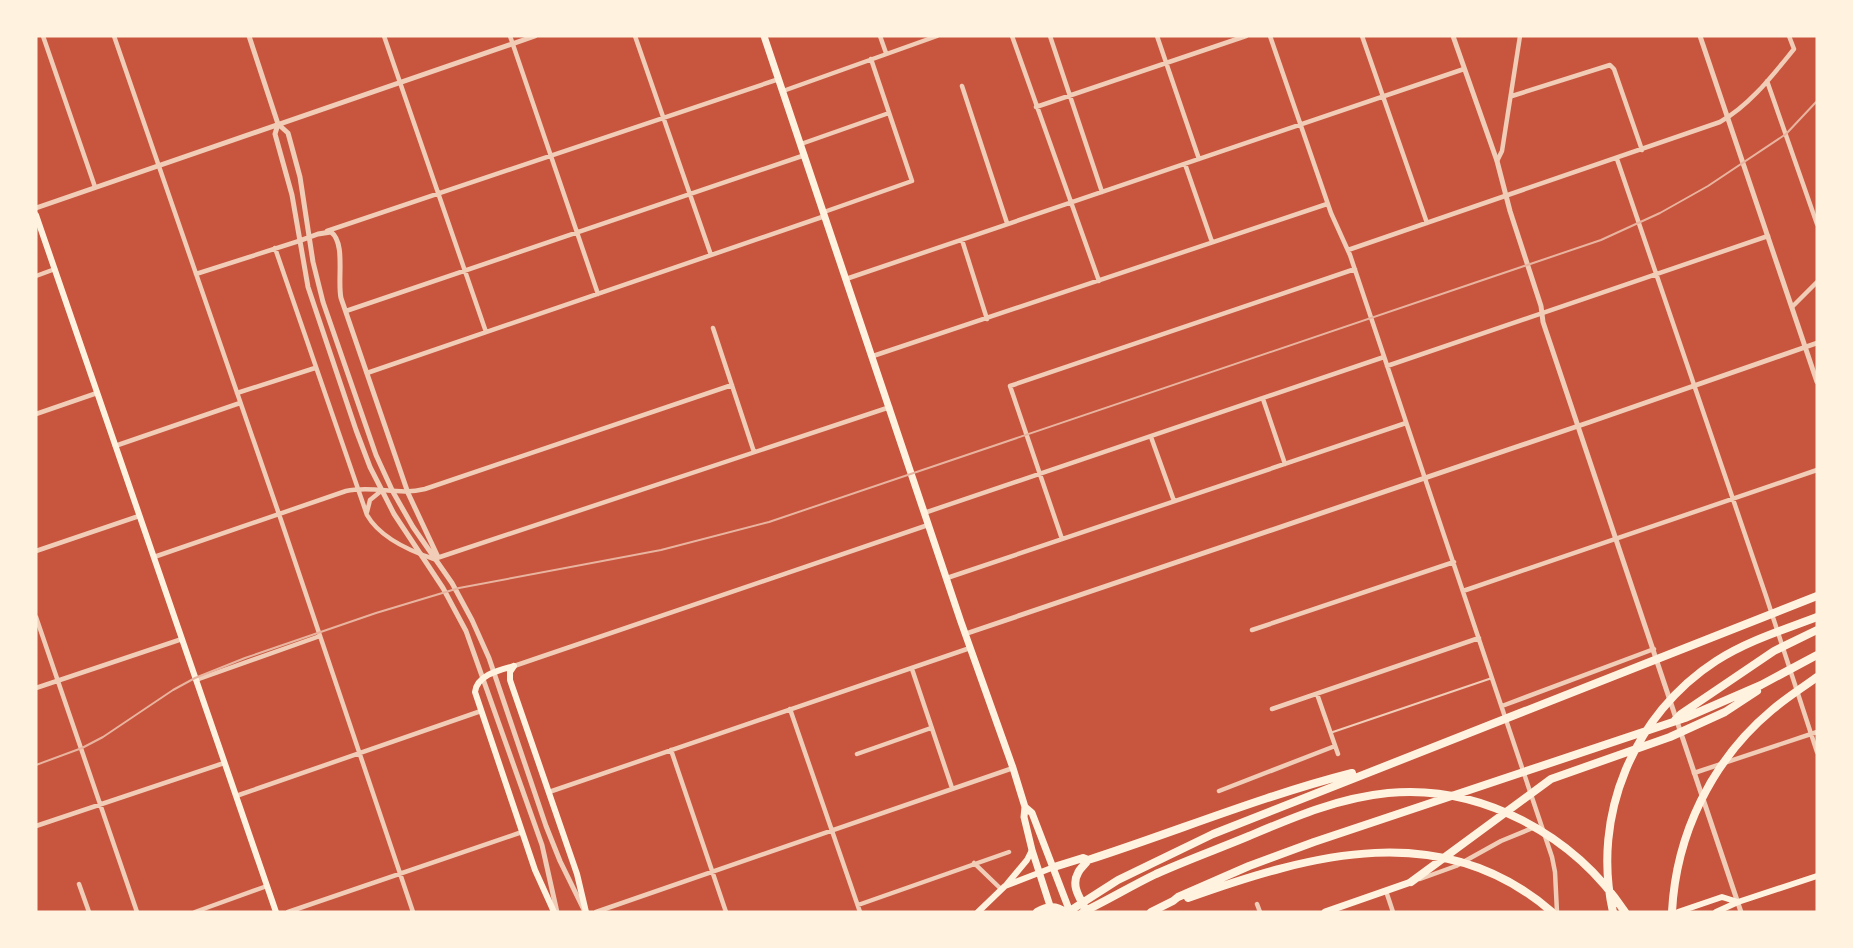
<svg xmlns="http://www.w3.org/2000/svg" width="1853" height="948" viewBox="0 0 1853 948" font-family="Arial,sans-serif">
  <rect width="100%" height="100%" fill="#c8553d"/>
  <g fill="none" stroke-linecap="round" stroke-linejoin="round">
    <path stroke="#f1ccb7" stroke-width="2" d="M1330,733l162,-55"/>
    <path stroke="#f1ccb7" stroke-width="4.5" d="M43,36l52,151
      M114,36l167,484 132,392
      M384,36l102,296
      M510,36l88,258
      M635,36l76,219
      M880,36l6,17
      M1012,36l87,245
      M1050,36l52,156
      M1157,36l42,123
      M1270,36l61,177 19,42 202,602 3,15 2,40
      M1362,36l65,187
      M1767,81l50,143
      M962,86l45,137
      M783,91l154,-55
      M1512,96l98,-31 4,4 28,81
      M1036,107l210,-71
      M801,144l88,-31
      M1617,159l149,437 51,156
      M1497,161l5,-10 18,-115
      M1185,164l27,78
      M824,212l88,-31 -41,-122
      M327,231l452,-152
      M962,240l25,79
      M275,248l92,267c13,23 43,36 67,44l456,-152
      M1348,250l372,-128c30,-17 52,-46 74,-73l-5,-13
      M196,274l103,-33
      M36,276l19,-7
      M846,279l618,-210
      M1792,307l25,-25
      M346,311l459,-156
      M713,328l41,124
      M873,356l454,-152
      M1387,366l381,-130
      M367,373l458,-157
      M237,393l78,-25
      M1263,399l22,65
      M36,414l61,-21
      M1151,437l23,64
      M115,446l125,-43
      M367,512l3,-12 11,-9
      M924,513l460,-156
      M1062,539l-52,-153 345,-117
      M36,551l103,-35
      M154,557l192,-66c27,-6 53,5 79,-2l307,-104
      M947,578l459,-155
      M1463,591l354,-121
      M36,617l101,295
      M1252,630l202,-68
      M514,666l414,-141
      M912,669l40,119
      M196,680l124,-44
      M36,688l146,-49
      M1317,694l21,60
      M1502,706l152,-57
      M790,709l70,203
      M1272,709l207,-71
      M671,750l55,162
      M857,754l74,-26
      M1694,773l123,-41
      M1219,791l116,-45
      M549,792l421,-144
      M236,796l245,-85
      M36,826l188,-63
      M974,863l27,26
      M1420,879l36,-13 45,-25 34,-14
      M79,884l10,28
      M1386,891l7,21
      M1257,904l3,8
      M858,905l151,-53
      M195,912l72,-26
      M288,912l234,-80
      M596,912l417,-144"/>
    <path stroke="#f1ccb7" stroke-width="5" d="M249,36l29,88 10,9 12,44 13,85 10,40 53,153 17,37 20,35 39,56 20,37 17,38 57,168 14,35 25,51
      M1453,36l44,125 13,50 31,95 2,16 198,590
      M1700,36l117,346
      M278,124l-3,10 17,61 16,92 48,143 14,37 24,47 49,74 23,43 76,214 15,67
      M36,208l499,-172
      M299,241l19,-7 13,-2c15,11 6,48 10,66l67,195 30,64
      M965,634l625,-212 227,-79"/>
    <path stroke="#fff3e0" stroke-width="6" d="M36,215l240,697
      M514,666c-15,4 -37,9 -39,26l60,178 19,42
      M514,666l-4,6v8l67,194 9,38
      M1007,884l20,-24 5,-10
      M978,912l27,-26 49,-19
      M1678,912l44,-15 16,5
      M1716,912l22,-10 79,-26"/>
    <path stroke="#fff3e0" stroke-width="7" d="M764,36l197,586 52,146 12,39 -1,10 8,33 20,62
      M1025,807l7,6 38,99
      M1325,912l86,-30"/>
    <path stroke="#fff3e0" stroke-width="8" d="M1675,720l6,-6 93,-63 43,-21
      M1054,867l29,-9 5,2c87,-28 174,-64 264,-87
      M1411,882l140,-103 119,-42 55,-25 32,-21
      M1188,898c123,-44 255,-81 364,14
      M1085,908c-6,-11 -14,-23 -7,-35 2,-5 7,-8 10,-13
      M1037,912c10,-6 19,-7 28,0
      M1068,912l50,-32 95,-46 604,-238
      M1083,912c25,-12 48,-26 73,-38 31,-14 62,-25 93,-38 45,-19 89,-38 139,-43 93,-9 186,42 237,119
      M1151,912l22,-11 5,-4 71,-31 65,-24 371,-124 76,-33 56,-30
      M1613,912c-22,-96 21,-198 103,-251 31,-20 67,-31 101,-44
      M1672,912c4,-78 40,-152 100,-202 14,-12 30,-22 45,-33"/>
    <path stroke="#e9b49f" stroke-width="2" d="M36,765l46,-17 21,-11 70,-47 22,-12 50,-20 131,-45 83,-25 202,-38 108,-28 832,-282 59,-27 48,-27 78,-52 31,-33"/>
  </g>
  <rect width="1853" height="948" fill="none" stroke="#fff3e0" stroke-width="75"/>
</svg>
